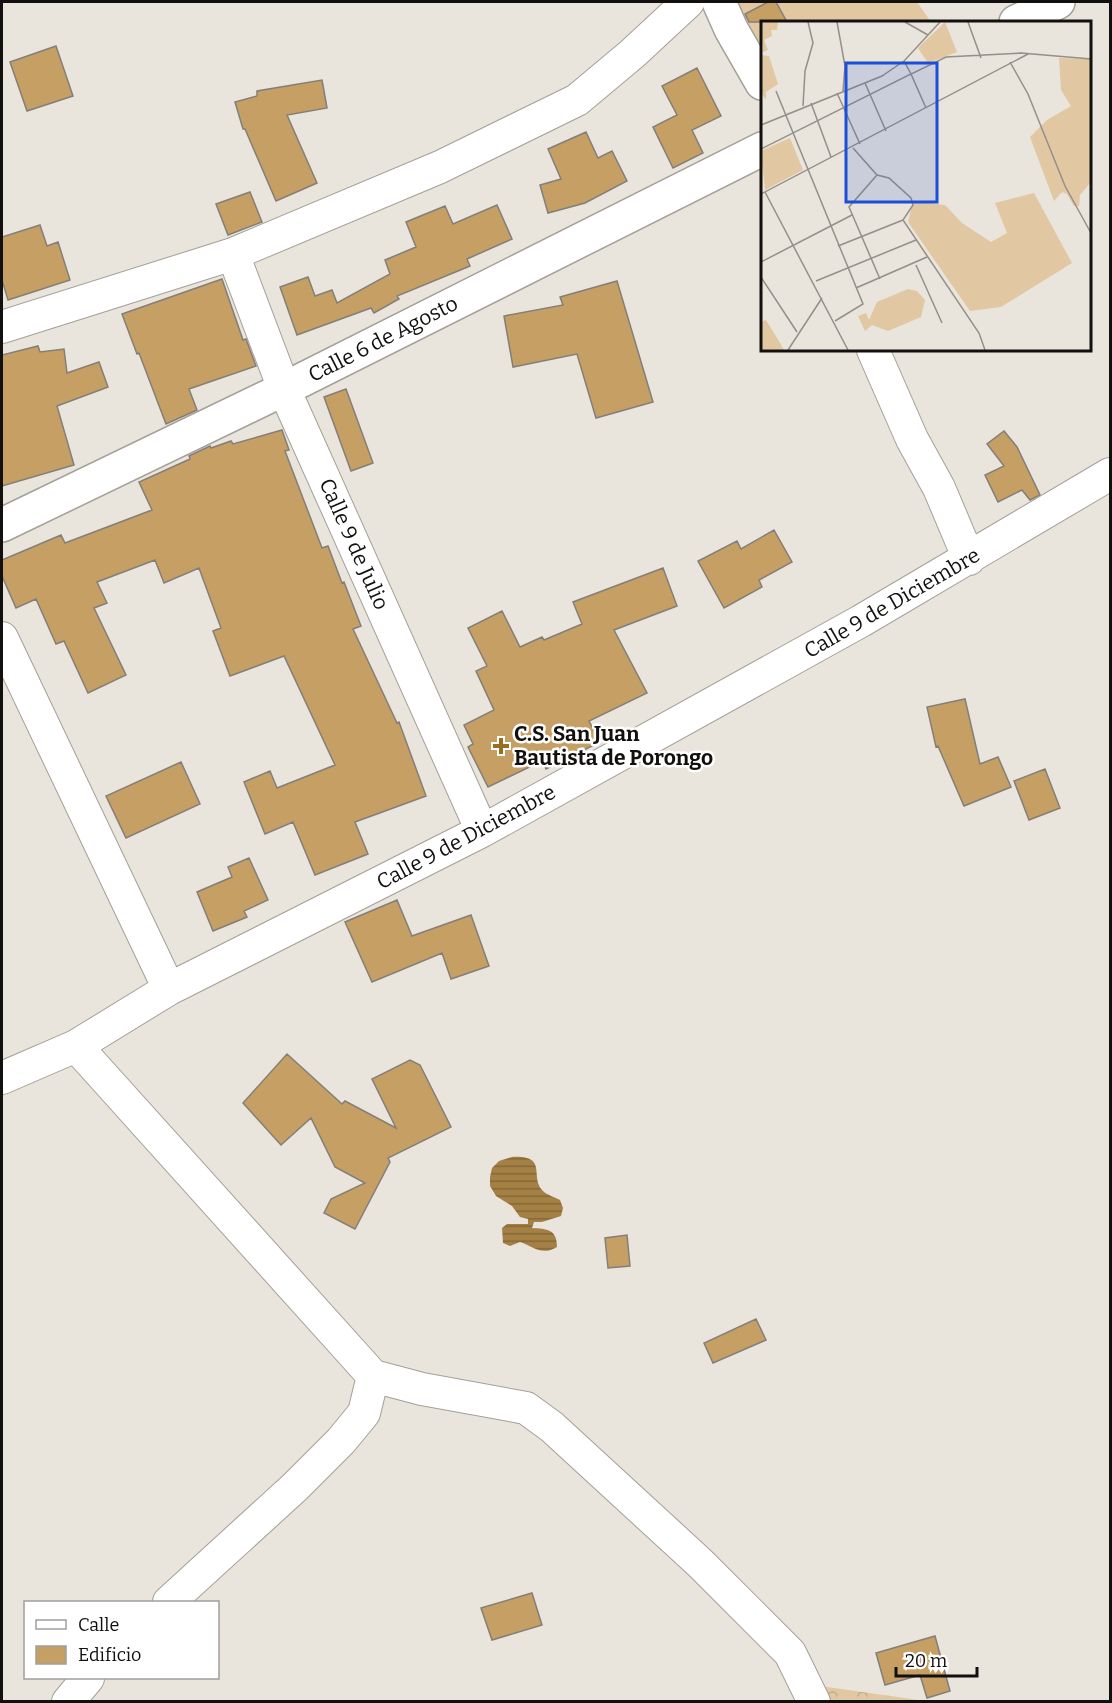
<svg xmlns="http://www.w3.org/2000/svg" width="1112" height="1703" viewBox="0 0 1112 1703" font-family="Bitter,serif">
  <defs>
    <pattern id="forest-crowns" width="20" height="18" patternUnits="userSpaceOnUse" patternTransform="scale(1.5)"><rect width="20" height="18" fill="#e1c8a3"/><path d="M2 6a3 3 0 1 1 6 0M12 15a3 3 0 1 1 6 0" fill="none" stroke="#c0ab8b"/></pattern>
    <pattern id="water-rules" width="6" height="5" patternUnits="userSpaceOnUse" patternTransform="scale(1.5)"><rect width="6" height="5" fill="#a58045"/><path d="M0 2.5h6" fill="none" stroke="#856738"/></pattern>
  </defs>
  <rect width="100%" height="100%" fill="#e9e4dc"/>
  <path fill="url(#forest-crowns)" d="M813,1685l113,16 -118,1z"/>
  <path fill="#e1c8a3" d="M737,2h180l14,20h-169v26z"/>
  <path fill="url(#water-rules)" d="M512,1157c37,-2 17,20 31,34 4,4 12,6 17,9l3,8 -2,8 -19,6h-8l-2,6c15,1 25,1 25,19 -15,9 -23,0 -37,-5l-10,4 -7,-3 -1,-15 5,-4h21v-5l-8,-2 -8,-11 -16,-10 -6,-10v-9l2,-9 7,-7z"/>
  <path fill="#c69f64" stroke="#837f78" stroke-width="1.5" d="M768,2h8l11,20h-38l-4,-8z
    M56,46l17,50 -46,15 -17,-49z
    M697,68l24,48 -29,14 11,23 -30,15 -20,-41 24,-12 -15,-29z
    M322,80l5,28 -40,7 30,68 -41,18 -31,-72h-2l-8,-27 22,-6v-5z
    M586,132l12,26 14,-7 15,30 -42,22 -37,10 -8,-28 21,-6 -13,-30z
    M250,192l12,30 -34,13 -12,-31z
    M497,205l15,34 -45,20 3,7 -73,30 2,3 -25,14 -3,-5 -74,27 -17,-48 28,-10 7,19 17,-6 5,13 53,-29 -5,-14 31,-13 -10,-25 39,-16 8,18z
    M40,225l7,21 11,-4 12,38 -62,20 -6,-20v-43z
    M222,279l21,61 3,-1 10,27 -67,23 8,21 -31,14 -27,-71 -2,1 -15,-40z
    M617,281l36,121 -57,16 -19,-64 -64,13 -9,-51 59,-11 -3,-8z
    M38,346l2,6 24,-3 3,24 32,-11 9,25 -51,19 17,59 -72,21v-131z
    M346,389l27,74 -22,8 -27,-74z
    M282,430l7,20 -4,1 37,97 6,-2 14,37 2,-1 17,44 -8,3 44,94 2,-1 27,74 -71,26 13,32 -53,21 -22,-53 -28,12 -21,-52 26,-11 7,17 58,-23 -51,-109 -54,20 -17,-45 8,-3 -22,-60 -35,15 -9,-23 -58,22 10,21 -13,5 32,67 -38,18 -24,-52 -8,3 -20,-45 -20,9 -14,-32v-16l59,-25 4,8 87,-33 -13,-28 51,-23 -1,-3 21,-10 1,2 20,-7 2,3z
    M1004,431l13,16 23,48 -10,5 -8,-10 -24,12 -13,-27 19,-9 -17,-22z
    M774,530l18,32 -33,18 3,7 -38,21 -26,-47 39,-20 4,8z
    M663,568l14,38 -63,24 33,63 -58,28 11,21 -54,27 -4,-8 -54,26 -20,-40 5,-3 -9,-19 30,-15 -18,-39 11,-5 -19,-38 34,-17 18,36 22,-10 2,3 38,-16 -9,-22z
    M965,699l15,65 18,-7 13,30 -47,19 -26,-60 -2,1 -9,-40z
    M181,762l19,42 -74,34 -20,-42z
    M1045,769l15,39 -31,12 -15,-39z
    M249,858l19,42 -24,11 3,6 -34,14 -16,-39 35,-15 -4,-10z
    M397,900l15,36 59,-21 18,51 -38,13 -9,-26 -70,29 -27,-60z
    M287,1054l55,50 3,-3 51,27 -24,-49 38,-19 10,5 31,62 -63,31 2,4 -35,67 -31,-16 7,-14 34,-16 -30,-16 -24,-49 -30,27 -38,-42z
    M627,1235l3,31 -22,2 -3,-30z
    M756,1319l10,21 -53,23 -9,-20z
    M532,1593l10,32 -50,15 -11,-32z
    M935,1636l15,55 -23,7 -7,-23 -35,10 -9,-32z"/>
  <g fill="none" stroke-linecap="round" stroke-linejoin="round">
    <defs>
      <path id="minor" d="M233,254l51,135 198,442
        M2,327l231,-73 207,-87 137,-67 55,-46 56,-52
        M873,350l39,89 27,49 30,71
        M2,638l167,351
        M76,1046l297,330 49,13 104,19 26,19 148,136 90,90 24,49
        M2,1078l74,-32 93,-57 313,-158 379,-210 249,-147
        M169,1602l126,-115 46,-46 23,-28 9,-37
        M68,1702l20,-24"/>
      <path id="tertiary" d="M1016,22l42,-20"/>
      <path id="secondary" d="M719,2l12,27 31,54
        M2,525l282,-136 478,-240"/>
    </defs>
    <use href="#minor" stroke="#a49f98" stroke-width="34"/>
    <use href="#tertiary" stroke="#a49f98" stroke-width="36"/>
    <use href="#secondary" stroke="#a49f98" stroke-width="36"/>
    <use href="#minor" stroke="#fff" stroke-width="32"/>
    <use href="#tertiary" stroke="#fff" stroke-width="33"/>
    <use href="#secondary" stroke="#fff" stroke-width="33"/>
  </g>
  <path fill="#9a6e1d" stroke="#fff" stroke-width="2" d="M498 737h6v6h6v6h-6v6h-6v-6h-6v-6h6z"/>
  <g text-anchor="middle" dominant-baseline="central" stroke-width="5" stroke-linejoin="round" paint-order="stroke">
    <g font-size="21" fill="#12100e" stroke="#fff">
      <text transform="translate(383 339) rotate(-27)">Calle 6 de Agosto</text>
      <text transform="translate(354 544) rotate(66)">Calle 9 de Julio</text>
      <text transform="translate(892 603) rotate(-30)">Calle 9 de Diciembre</text>
      <text transform="translate(466 837) rotate(-28)">Calle 9 de Diciembre</text>
    </g>
    <g font-size="21" font-weight="bold" fill="#12100e" stroke="#fff" text-anchor="start">
      <text x="514" y="734">C.S. San Juan<tspan x="514" dy="24">Bautista de Porongo</tspan></text>
    </g>
  </g>
  <g transform="translate(761 21)">
    <rect width="330" height="330" fill="#e9e4dc"/>
    <path d="M0,1h17l-1,8h-6l1,6 -8,4 4,10 -5,2zM0,34l8,1 9,28 -12,8v8l-5,-7zM298,37l32,1v123l-11,13 -1,11h-5l-7,-12 -5,-2 -8,9 -24,-64 17,-17 24,-14 -10,-16zM273,172l38,70 -71,44 -31,4 -62,-89 5,-21 32,4 17,18 29,19 16,-9 -12,-30zM5,299l14,23 4,7h-23v-28z" fill="#e1c8a3"/>
    <path d="M184,1l12,30 -29,11 -10,-15z" fill="#e1c8a3"/>
    <path d="M29,117l13,32 -38,20 -4,-39zM147,268l9,2 8,9 -4,17 -33,14 -16,-6 -7,6 -7,-15 8,-3 3,7 8,-18z" fill="#e1c8a3"/>
    <path fill="none" stroke="#938f8a" stroke-width="1.5" d="M76,1l8,44 -2,25M144,1l23,13M207,1l13,36M249,41l18,32 37,92 26,47M104,62l21,48M15,70l87,213 -28,17M76,72l23,51M50,82l20,54M42,85l2,-35 8,-28 -5,-21M165,87l-15,-34 35,-17 75,-4 70,6M0,104l121,-49 22,-15M92,127l24,27 12,3 22,20 2,7 -10,15 76,113 6,17M0,128l150,-75 -7,-13 36,-39M116,154l-28,32 31,72M4,171l83,158M0,173l267,-140M77,225l65,-26M0,241l91,-47M155,244l26,58M0,256l36,55M55,260l100,-41M95,267l71,-31M27,329l34,-52"/>
    <path fill="#1d4ed8" fill-opacity="0.15" stroke="#1d4ed8" stroke-width="3" d="M85,42h91v139h-91z"/>
    <rect width="330" height="330" fill="none" stroke="#12100e" stroke-width="3"/>
  </g>
  <rect width="1112" height="1703" fill="none" stroke="#12100e" stroke-width="6"/>
  <rect x="24" y="1601" width="195" height="78" fill="#ffffff" stroke="#a09f9f" stroke-width="1.5"/>
  <rect x="36" y="1620" width="30" height="9" fill="#ffffff" stroke="#a09f9f" stroke-width="1.5"/>
  <text x="78" y="1631" font-size="18" fill="#12100e">Calle</text>
  <rect x="36" y="1646" width="30" height="18" fill="#c69f64" stroke="#a09f9f" stroke-width="1.5"/>
  <text x="78" y="1661" font-size="18" fill="#12100e">Edificio</text>
  <path d="M896 1667v9h81v-9" fill="none" stroke="#12100e" stroke-width="3"/>
  <text x="905" y="1667" font-size="18" fill="#12100e" stroke="#ffffff" stroke-width="4.5" paint-order="stroke">20 m</text>
</svg>
